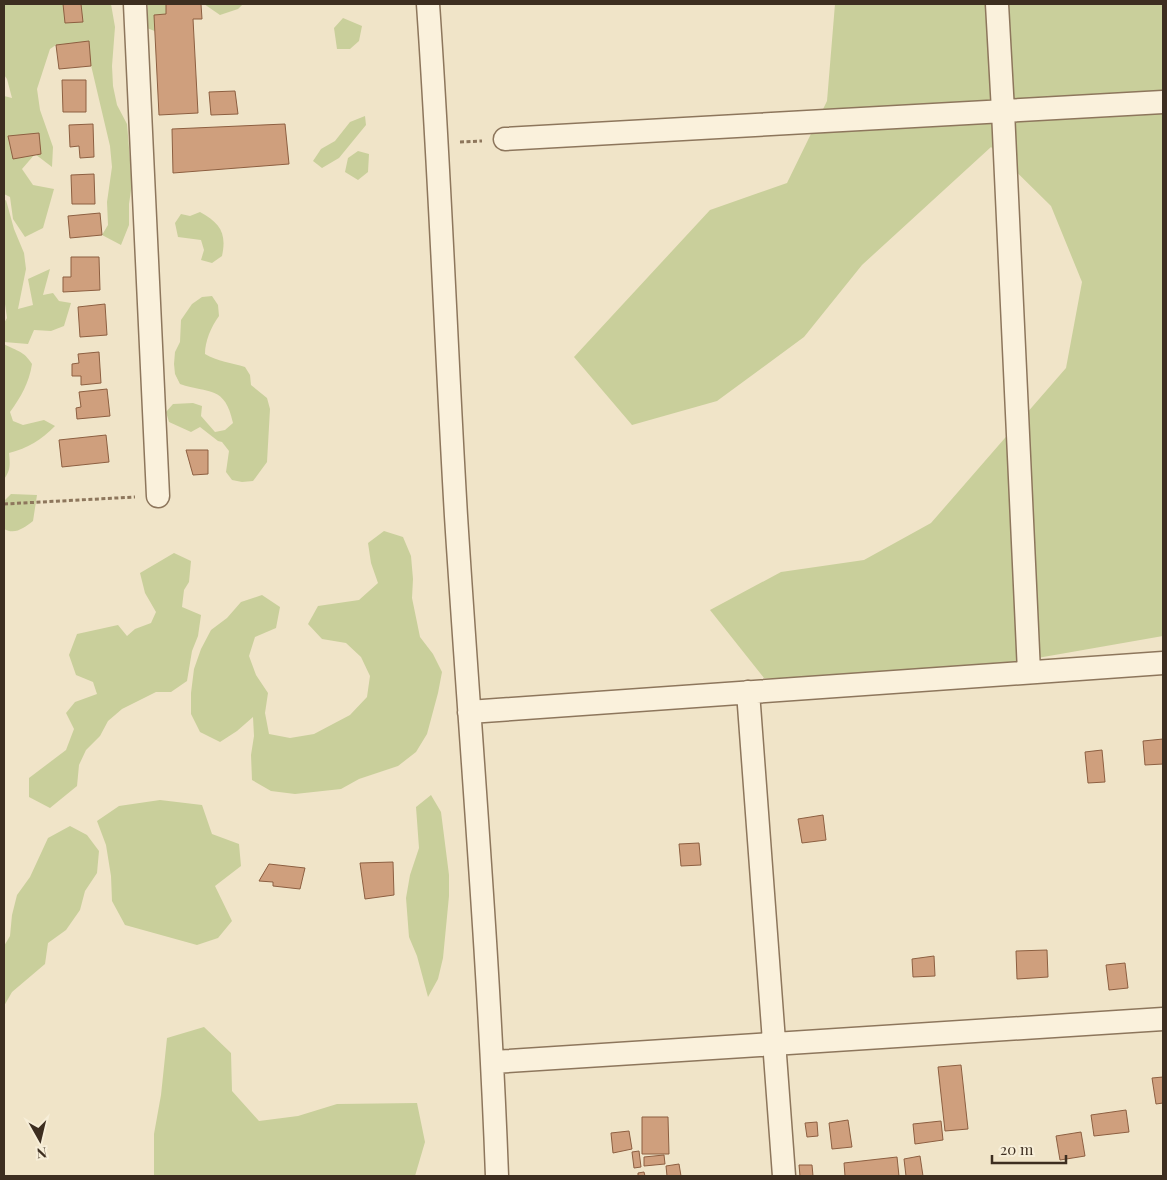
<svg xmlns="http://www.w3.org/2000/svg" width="1167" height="1180" viewBox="0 0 1167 1180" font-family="'Playfair Display',serif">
  <rect width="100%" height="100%" fill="#f0e4c8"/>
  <path fill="#c9cf9b" d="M4,4h107l4,23 -3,39 1,20 4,19 10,19 5,60 -3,20v21l-8,20 -19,-10 6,-10 -1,-23 5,-35 -2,-21 -20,-85 -13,-17 -21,1 -6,4 -13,40 3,21 13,37 -1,20 -17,-13 -13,15 11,16 21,4 -11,39 -18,9 -12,-18 -3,-22 -6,-3v-98l8,2 -5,-19 -3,-4z
    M148,4h41l2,4 -24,28 -20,-8z
    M204,4h39l-5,5 -18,6z
    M835,4h328v632l-298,52 -101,-10 -54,-68 71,-38 83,-12 67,-37 135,-155 16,-86 -31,-76 -60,-59 -129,118 -58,72 -87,64 -85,24 -58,-68 136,-147 77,-27 40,-82z
    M343,18l19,8 -3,15 -9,8h-13l-3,-21z
    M365,116l1,9 -27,33 -17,10 -9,-7 8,-12 14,-8 15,-19z
    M358,151l11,3 -1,18 -10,8 -13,-8 3,-14z
    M6,200l8,29 10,24 2,16 -8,40 15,-4 -5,-26 22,-10 -7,26 10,-2 6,8 12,2 -7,23 -13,5 -17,-1 -6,14 -24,-2v-19l3,-5 -3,-21v-96z
    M200,212c20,11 27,21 22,44l-10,7 -11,-3 3,-10 -3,-10 -23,-3 -3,-14 6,-9 9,2z
    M212,296l6,9 1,11c-8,11 -14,25 -14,38 12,7 27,9 40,13l5,8 1,10 16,13 3,11 -3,53 -14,19 -11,1 -10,-2 -6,-8 3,-21 -7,-9 -4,-1 -18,-14 -9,5 -22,-10 -3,-10 7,-8 20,-1 9,3 -1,10 14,16 10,-2 8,-7c-8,-38 -24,-29 -53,-39l-5,-10 -1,-10 1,-12 5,-10 1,-22 11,-16 10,-7z
    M4,344c14,8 19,6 28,20 -3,19 -11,33 -22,48l3,9 10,4 21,-5 11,6c-14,14 -27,22 -46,27 1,10 2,17 -5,26z
    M11,494l26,1 -4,26c-9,7 -18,14 -29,8v-28z
    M384,531l19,6 8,19 2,23 -1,19 8,39 13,17 9,18 -4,21 -11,41 -11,18 -18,14 -39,13 -18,10 -46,5 -24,-3 -19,-11 -1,-25 3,-19 -1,-19 -16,14 -17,11 -20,-10 -9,-18v-21l3,-24 7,-20 10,-19 16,-12 14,-16 21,-7 18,12 -4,21 -21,9 -6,19 7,19 12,18 -3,20 4,21 21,4 24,-4 36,-19 17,-18 3,-21 -9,-19 -15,-14 -24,-4 -14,-15 10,-18 41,-6 19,-17 -7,-20 -3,-20z
    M174,553l17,8 -2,21 -5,8 -2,17 19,8 -3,21 -6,15 -5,30 -16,11h-15l-34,17 -14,12 -8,15 -14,14 -7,15 -2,21 -27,22 -21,-11v-19l37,-28 8,-21 -8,-16 9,-11 22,-8 -4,-12 -17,-7 -7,-20 8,-21 41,-9 9,11 8,-7 16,-6 5,-11 -11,-19 -5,-20z
    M431,795l10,17 8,63v21l-6,62 -5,21 -10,18 -11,-41 -8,-19 -3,-39 4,-23 9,-27 -3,-41z
    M160,800l42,5 10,29 27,10 2,22 -26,20 17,35 -14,17 -21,7 -72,-20 -13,-24 -1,-25 -5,-31 -9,-24 22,-15z
    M70,826l17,9 12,16 -2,22 -12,18 -5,19 -14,20 -18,13 -3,21 -33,28 -8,14v-60l6,-10 2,-21 5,-20 13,-18 18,-39z
    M204,1027l27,26 1,38 27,30 39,-5 39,-12 80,-1 8,39 -10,34h-261v-42l7,-39 6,-57z"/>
  <path fill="#cf9f7d" stroke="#8d5f41" d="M63,4h18l2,18 -18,1z
    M166,4h35l1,15h-9l5,94 -39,2 -5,-100 12,-1z
    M89,41l2,25 -32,3 -3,-24z
    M62,80h24v32h-23z
    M235,91l3,23 -27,1 -2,-23z
    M93,124l1,33 -14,1 -1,-12 -9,1 -1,-22z
    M285,124l4,40 -116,9 -1,-44z
    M39,133l2,21 -28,5 -5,-23z
    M94,174l1,30h-23l-1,-29z
    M100,213l2,22 -32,3 -2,-22z
    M71,257h28l1,33 -37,2v-15h8z
    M105,304l2,31 -27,2 -2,-30z
    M99,352l2,31 -20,2v-9h-9v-12l7,-1 -1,-9z
    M107,389l3,27 -33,3 -1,-11 5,-1 -2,-15z
    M106,435l3,27 -47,5 -3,-27z
    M186,450h22v24l-15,1z
    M1163,739v25l-18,1 -2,-24z
    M1102,750l3,32 -17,1 -3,-31z
    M823,815l3,25 -24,3 -4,-24z
    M699,843l2,22 -20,1 -2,-22z
    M393,862l1,33 -29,4 -5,-36z
    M269,864l36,4 -5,21 -27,-3v-4l-14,-1z
    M1047,950l1,27 -31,2 -1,-28z
    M934,956l1,20 -22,1 -1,-18z
    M1125,963l3,25 -19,2 -3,-25z
    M961,1065l7,64 -23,2 -7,-64z
    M1163,1077v26l-7,1 -4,-26z
    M1126,1110l3,22 -35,4 -3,-21z
    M642,1117h26l1,37h-27z
    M848,1120l4,27 -20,2 -3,-26z
    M941,1121l2,19 -28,4 -2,-20z
    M817,1122l1,14 -11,1 -2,-14z
    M629,1131l3,18 -19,4 -2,-20z
    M1081,1132l4,24 -25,4 -4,-24z
    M639,1151l2,16 -7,1 -2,-16z
    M664,1155l1,9 -21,2v-9z
    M920,1156l3,20h-17l-2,-17z
    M897,1157l2,19h-54l-1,-13z
    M679,1164l2,12h-14l-1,-10z
    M799,1165h13l1,11h-13z
    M644,1172l1,4h-7v-3z"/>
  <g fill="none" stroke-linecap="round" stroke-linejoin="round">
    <defs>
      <path id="minor" d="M135,4l23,492
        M428,4c12,171 18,342 28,512 14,220 33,440 41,660
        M997,4l6,107 26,561
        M505,139l658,-37
        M748,692l36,484
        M469,712l694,-49
        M493,1062l670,-43"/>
    </defs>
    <use href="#minor" stroke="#8d765c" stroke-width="25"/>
    <path stroke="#8d765c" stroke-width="3" stroke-dasharray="4 2.5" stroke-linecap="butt" d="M460,142l22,-1
      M4,504l131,-7"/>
    <use href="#minor" stroke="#faf1dc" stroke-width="22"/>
  </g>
  <rect width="1167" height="1180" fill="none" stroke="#3d2e20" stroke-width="10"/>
  <g transform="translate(40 1140) rotate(172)" stroke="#f7eed8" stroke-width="4" paint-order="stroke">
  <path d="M0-4L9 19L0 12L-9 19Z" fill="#3d2e20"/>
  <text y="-8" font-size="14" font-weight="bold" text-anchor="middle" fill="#3d2e20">N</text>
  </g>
  <path d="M992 1155v8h74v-8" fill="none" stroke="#3d2e20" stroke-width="2.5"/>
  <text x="1000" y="1155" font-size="15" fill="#3d2e20" stroke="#f7eed8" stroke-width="4" paint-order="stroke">20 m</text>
</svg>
